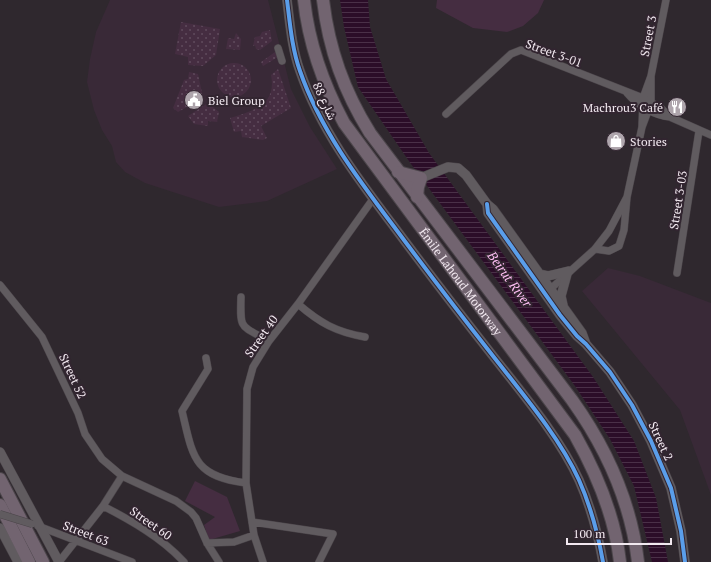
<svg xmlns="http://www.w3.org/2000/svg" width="711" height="562" viewBox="0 0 711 562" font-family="'PT Serif',Vazirmatn,serif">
  <defs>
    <pattern id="grass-dots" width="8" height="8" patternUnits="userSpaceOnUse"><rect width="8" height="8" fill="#452d41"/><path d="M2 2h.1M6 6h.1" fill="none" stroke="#604b5d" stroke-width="1.8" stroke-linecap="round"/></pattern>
    <pattern id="water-rules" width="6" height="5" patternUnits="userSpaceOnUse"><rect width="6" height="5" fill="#2b0d28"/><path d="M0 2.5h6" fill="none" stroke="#4a3048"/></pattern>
  </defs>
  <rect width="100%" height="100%" fill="#2f282e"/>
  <path fill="#392937" d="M110,0h158l23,89 19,38 27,42 -70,32 -48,6 -74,-24 -20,-11 -9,-10 -4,-16 -10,-16 -8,-20 -7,-28 3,-23 6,-27z
    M608,268l32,8 71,27v192l-31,-85 -98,-119z"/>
  <path fill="url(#grass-dots)" d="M181,22l39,7 -4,26 -13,11 -15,-1v-8l-13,-3z
    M270,30l2,11 -12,9 -4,-1 -1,-4 -2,1 2,-9 5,-1 2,-4z
    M236,33l5,6 -1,11 -14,-1 2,-11 6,1z
    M275,52l3,5 -15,9 -2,-4z
    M217 80a17 17 0 1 1 34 0a17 17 0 1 1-34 0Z
    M278,69l13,39 -30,18 6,12 -4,2 -21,-3 -1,-6 -7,1 -4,-14c23,-7 47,-13 41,-43z
    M189,72l9,2 5,24 -25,14 -5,-4 11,-28 4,-1z
    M208,103l11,9 -2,10 -9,-1v5l-14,-2 -6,-8z"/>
  <path fill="#452d41" d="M437,0h107l-6,13 -15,13 -16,6 -34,-4 -37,-20z
    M195,481l32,16 13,34 -31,9 -5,-15 11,-8 -30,-16z"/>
  <path fill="url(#water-rules)" d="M340,0h28l2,27 16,52 43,74 164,224 41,64 22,57 12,64h-16l-18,-76 -24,-47 -35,-53 -164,-222 -53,-77 -14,-60z"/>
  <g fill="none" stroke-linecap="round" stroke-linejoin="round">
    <defs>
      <path id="street" d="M278,48l4,13
        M627,93c10,12 28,23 43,24
        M446,114l65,-60 10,-4 122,48 18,10 9,9 41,18
        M642,127l1,-29 8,-22 15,-76
        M595,249l14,2 10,-5 5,-16 3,-33
        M677,273l22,-142
        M0,285l42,52 36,76 7,21 17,25 20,17 54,25 15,11 5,6 11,25 12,19
        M547,292l48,-43 14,-18 18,-34 15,-70 9,-24v-27
        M241,297c-1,33 -1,28 28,44
        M298,304c22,19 38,28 67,33
        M206,358l2,11 -26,42c11,46 11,65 64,72
        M103,506c29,15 59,32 81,56
        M252,522l81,12 -14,28
        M38,526l94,36
        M207,543l27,-1 20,-7
        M59,562l44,-56 19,-30
        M263,562l-9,-27 -8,-52 1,-94 6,-22 16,-26 29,-37 75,-105"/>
      <path id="secondary" d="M287,0c3,24 5,49 13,71 20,58 58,108 95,157 32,43 65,86 98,128 29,37 67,82 86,124 12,27 19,54 24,82
        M421,178l27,-11 10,1 8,7 21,29 6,5 89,124 4,11
        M487,204l1,9 72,102 17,21 9,8 24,28 22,33 19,36 20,47 10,43 4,31
        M539,274l9,2 21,-5
        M563,305l-2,-9 6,-22
        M0,452l59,110
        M0,528l18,34"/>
      <g id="highway">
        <path id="s1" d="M304,0c5,45 19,84 40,123l231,312c22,39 40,82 45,127"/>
        <path d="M323,0c6,50 21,91 47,133l202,267c35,49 59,102 66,162"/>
        <path d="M398,172l23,6 -3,9 -1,10"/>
        <path d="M0,479l43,83"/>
        <path d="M0,505l29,57"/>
      </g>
    </defs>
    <use href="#street" stroke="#4b454a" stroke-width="8"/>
    <use href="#secondary" stroke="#4b454a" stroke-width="10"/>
    <use href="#highway" stroke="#4b454a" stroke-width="14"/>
    <use href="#street" stroke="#605b5f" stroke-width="7"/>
    <use href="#secondary" stroke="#605b5f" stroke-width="9"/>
    <use href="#highway" stroke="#726470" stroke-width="12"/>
    <defs>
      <path id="street-bridge" d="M0,514l32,10"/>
    </defs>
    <use href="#street-bridge" stroke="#4b454a" stroke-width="8" stroke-linecap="butt"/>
    <use href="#street-bridge" stroke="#605b5f" stroke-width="7"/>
    <defs>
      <path id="cycleway" d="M287,0c3,24 5,49 13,71 20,58 58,108 95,157 32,43 65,86 98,128 29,37 67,82 86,124 12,27 19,54 24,82
        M487,204l1,9 72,102 17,21 9,8 24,28 22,33 19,36 20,47 10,43 4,31"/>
    </defs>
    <use href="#cycleway" stroke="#322530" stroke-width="6"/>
    <use href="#cycleway" stroke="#5a9eea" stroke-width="4"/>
  </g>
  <defs>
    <symbol id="civic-disc" viewBox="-11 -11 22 22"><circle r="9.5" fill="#aea5ac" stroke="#322530"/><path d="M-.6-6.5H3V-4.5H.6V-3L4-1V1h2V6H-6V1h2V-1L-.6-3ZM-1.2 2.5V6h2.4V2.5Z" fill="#fff"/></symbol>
    <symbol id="restaurant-disc" viewBox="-11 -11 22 22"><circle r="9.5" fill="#aea5ac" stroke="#322530"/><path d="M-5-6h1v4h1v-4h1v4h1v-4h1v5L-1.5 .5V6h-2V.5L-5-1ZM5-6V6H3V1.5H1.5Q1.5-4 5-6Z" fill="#fff"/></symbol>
    <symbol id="shop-disc" viewBox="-11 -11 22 22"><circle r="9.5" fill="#aea5ac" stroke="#322530"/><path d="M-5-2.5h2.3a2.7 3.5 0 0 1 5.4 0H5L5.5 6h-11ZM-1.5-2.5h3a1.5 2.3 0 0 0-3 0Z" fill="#fff"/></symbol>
  </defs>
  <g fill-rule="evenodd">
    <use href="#civic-disc" x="183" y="89" width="22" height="22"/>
    <use href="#restaurant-disc" x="666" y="96" width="22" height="22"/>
    <use href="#shop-disc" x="605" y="130" width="22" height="22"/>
  </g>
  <g text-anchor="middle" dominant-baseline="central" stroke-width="4" stroke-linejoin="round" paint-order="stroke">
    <g font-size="12" fill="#f2e9f0" stroke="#322530">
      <text transform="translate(648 36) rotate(-79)">Street 3</text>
      <text transform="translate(554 53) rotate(20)">Street 3-01</text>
      <text transform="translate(325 101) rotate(65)">شارع 88</text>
      <text transform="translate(678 200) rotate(-81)">Street 3-03</text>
      <text stroke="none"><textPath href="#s1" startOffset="327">Émile Lahoud Motorway</textPath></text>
      <text transform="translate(261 336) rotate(-55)">Street 40</text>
      <text transform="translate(73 376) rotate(65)">Street 52</text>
      <text transform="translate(661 441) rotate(65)">Street 2</text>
      <text transform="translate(151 523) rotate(35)">Street 60</text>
      <text transform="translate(86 533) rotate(21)">Street 63</text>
    </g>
    <g font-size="12" fill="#f2e9f0" stroke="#322530" text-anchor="start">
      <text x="208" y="100">Biel Group</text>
      <text x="663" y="107" text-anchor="end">Machrou3 Café</text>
      <text x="630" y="141">Stories</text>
    </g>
    <g font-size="13" font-style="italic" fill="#febff4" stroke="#322530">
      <text transform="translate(510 279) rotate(54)">Beirut River</text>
    </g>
  </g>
  <path d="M567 538v6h104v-6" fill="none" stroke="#f2e9f0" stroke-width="2"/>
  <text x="573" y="538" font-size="12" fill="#f2e9f0" stroke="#322530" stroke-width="3" paint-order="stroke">100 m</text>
</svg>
